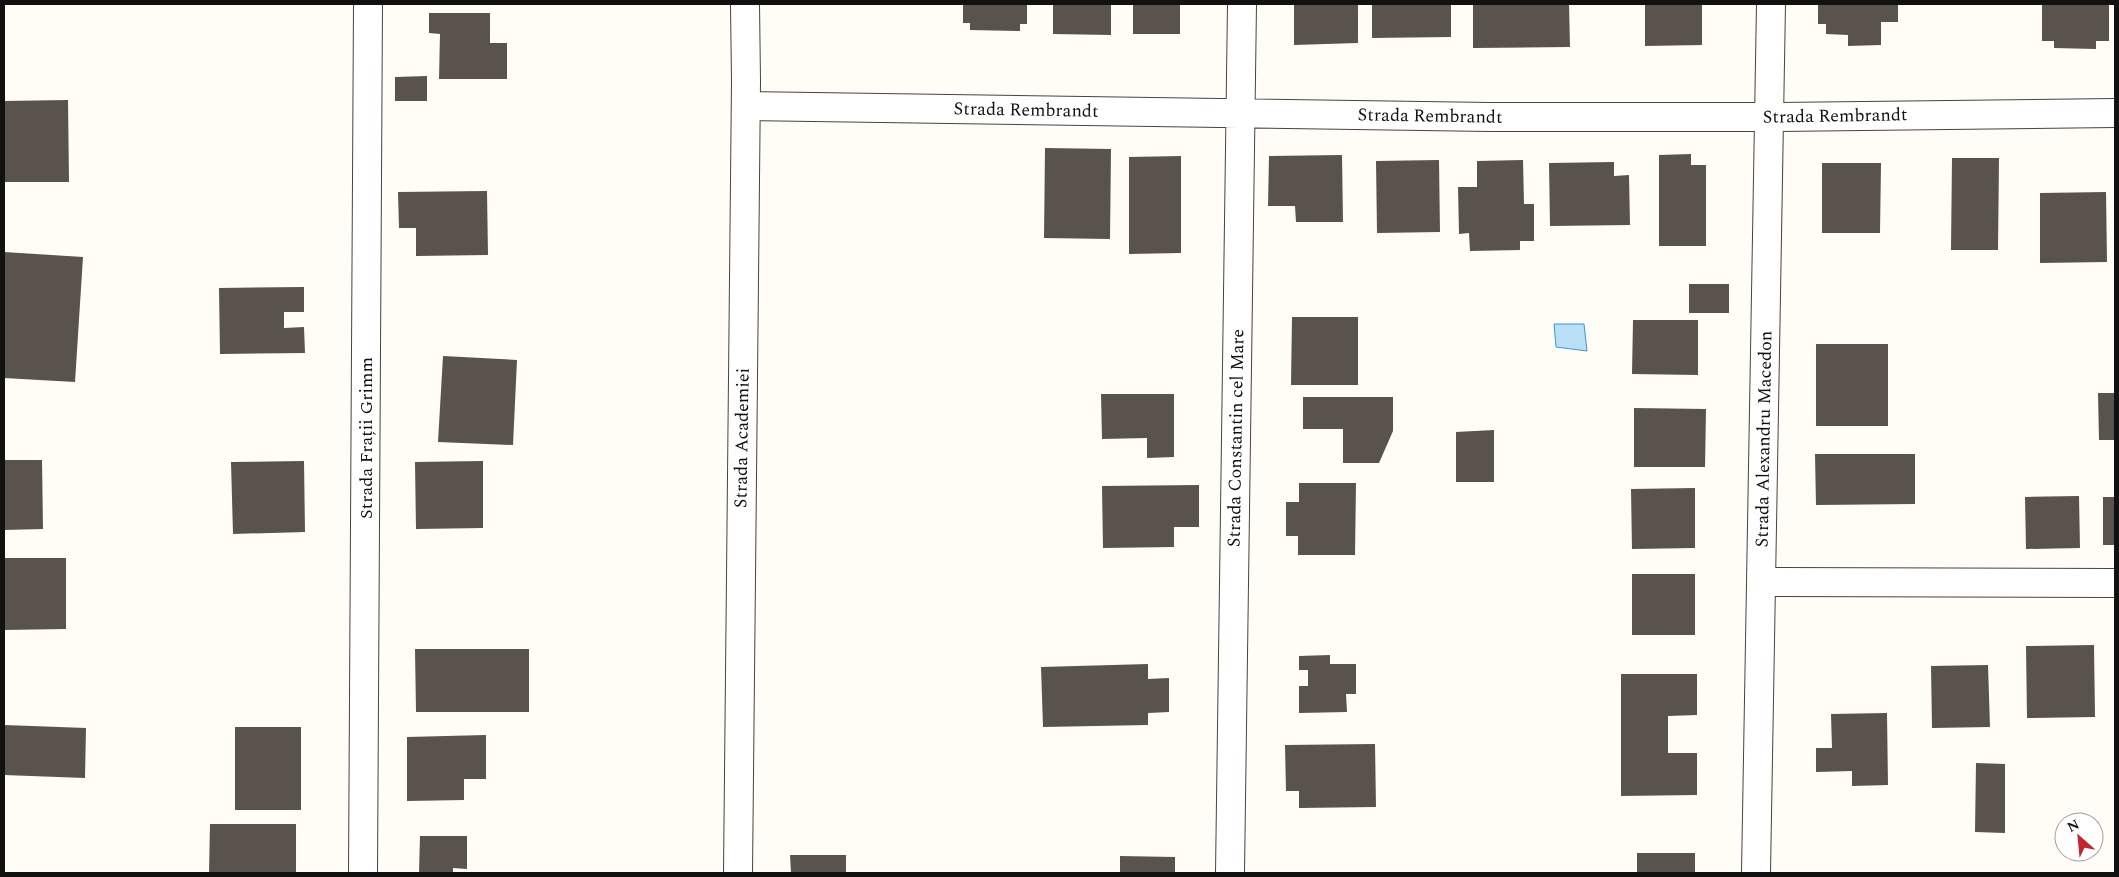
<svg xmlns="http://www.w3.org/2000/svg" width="2119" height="877" viewBox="0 0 2119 877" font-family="Spectral,serif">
  <rect width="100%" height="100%" fill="#fffdf5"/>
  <path fill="#b9e0f7" stroke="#3f96cf" d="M1554,324h30l3,27 -31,-4z"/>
  <path fill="#5a524d" d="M963,4h64v20h-7v7l-50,-1v-7h-7z
    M1053,4h58v31l-58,-1z
    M1133,4h47v30h-47z
    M1294,4h64v39l-64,2z
    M1372,4h79v33l-79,1z
    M1473,4h96l1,43 -97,1z
    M1645,4h57v41l-57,1z
    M1818,4h80v18h-17v23l-33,1v-11l-22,-1v-10h-8z
    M2042,4h67v37h-13v8l-42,-1v-7h-12z
    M429,13h61v30h17v36h-68l1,-45 -11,-1z
    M427,76v25h-32v-24z
    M68,100l1,82h-65v-81z
    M1045,148l66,1 -1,90 -66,-1z
    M1691,154v11h15v81h-47v-91z
    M1342,155l1,67h-47l-1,-16h-27l1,-50z
    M1181,156v97l-52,1v-97z
    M1952,158h47l-1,92h-47z
    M1439,160l1,72 -63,1 -1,-72z
    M1523,160l1,44h10v37h-14v9l-50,1 -1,-18 -10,1 -1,-47h19v-26z
    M1614,162v14l15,-1 1,50 -80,1 -1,-63z
    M1822,163h59l-1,70h-58z
    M487,191l1,64 -72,1v-28h-17l-1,-36z
    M2106,192l1,70 -67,1v-70z
    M4,252l79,5 -8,125 -71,-4z
    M1689,284h40v29h-40z
    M304,287v25h-20v16l20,-1 1,26 -85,1 -1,-66z
    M1292,317h66v68h-67z
    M1633,320h65v55l-66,-1z
    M1816,344h72v82h-72z
    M443,356l74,4 -4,85 -75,-3z
    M2098,393h17v47h-16z
    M1101,394h73v63l-27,1v-20l-45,1z
    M1303,397h90v34l-14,32h-36v-34h-40z
    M1634,408l72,1 -1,58h-71z
    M1494,430v52h-38v-50z
    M1815,454h100v50l-99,1z
    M4,460h38l1,69 -39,1z
    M304,461l1,71 -72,2 -2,-72z
    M483,461v67l-67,1 -1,-67z
    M1299,483h57l-1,72h-57v-19h-12v-34h13z
    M1199,485v42h-25v20l-71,1 -1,-62z
    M1695,488v60l-63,1 -1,-60z
    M2079,496l1,52 -54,1 -1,-52z
    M2103,497h12v48h-12z
    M4,558h62v71l-62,1z
    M1632,574h63v61h-63z
    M2094,645l1,72 -68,1 -1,-72z
    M415,649h114v63h-113z
    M1330,655v9h26v30h-10l1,18 -48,1v-27h9v-16h-9v-14z
    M1148,664v15l21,-1v34l-21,1v12l-105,2 -2,-60z
    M1988,665l2,62 -58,1 -1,-62z
    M1621,674h76v41l-29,1v37h29v42l-76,1z
    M1887,713l1,72 -36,1v-15l-36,1v-24h16l-1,-34z
    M4,725l82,3 -1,50 -81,-3z
    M235,727h66v83h-66z
    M486,735v44h-22v21l-57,1v-64z
    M1375,744l1,63 -77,1v-17h-13l-1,-46z
    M1976,763l29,1v69l-30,-1z
    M210,824h86v49h-87z
    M420,836h47v33l-14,-1v5h-34z
    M1637,853h58v20h-58z
    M790,855h56v18h-55z
    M1120,856l55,1v16h-55z"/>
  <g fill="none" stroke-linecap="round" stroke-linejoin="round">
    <defs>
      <path id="minor" d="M746,106l744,11h280l345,-4
        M1762,582l353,1
        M363,873l5,-869
        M738,873l8,-792 -1,-77
        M1230,873l12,-869
        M1756,873l15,-869"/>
    </defs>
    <use href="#minor" stroke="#444" stroke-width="30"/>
    <use href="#minor" stroke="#fff" stroke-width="28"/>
  </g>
  <g text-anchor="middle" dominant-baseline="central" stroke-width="5" stroke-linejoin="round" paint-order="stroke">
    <g font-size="18" fill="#111" stroke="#fff">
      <text transform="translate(1026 110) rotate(1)">Strada Rembrandt</text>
      <text transform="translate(1430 116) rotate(1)">Strada Rembrandt</text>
      <text transform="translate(1835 116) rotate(-1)">Strada Rembrandt</text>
      <text transform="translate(366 438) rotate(-90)">Strada Frații Grimm</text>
      <text transform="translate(742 438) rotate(-89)">Strada Academiei</text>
      <text transform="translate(1236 438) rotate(-89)">Strada Constantin cel Mare</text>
      <text transform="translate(1764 439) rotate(-89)">Strada Alexandru Macedon</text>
    </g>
  </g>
  <rect width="2119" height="877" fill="none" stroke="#111111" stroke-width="10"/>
  <g transform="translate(2079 837) rotate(333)"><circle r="24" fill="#ffffff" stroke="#a0a0a0"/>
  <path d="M0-4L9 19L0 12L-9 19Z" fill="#c4262e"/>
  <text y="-8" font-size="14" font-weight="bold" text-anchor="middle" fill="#111111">N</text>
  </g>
</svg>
